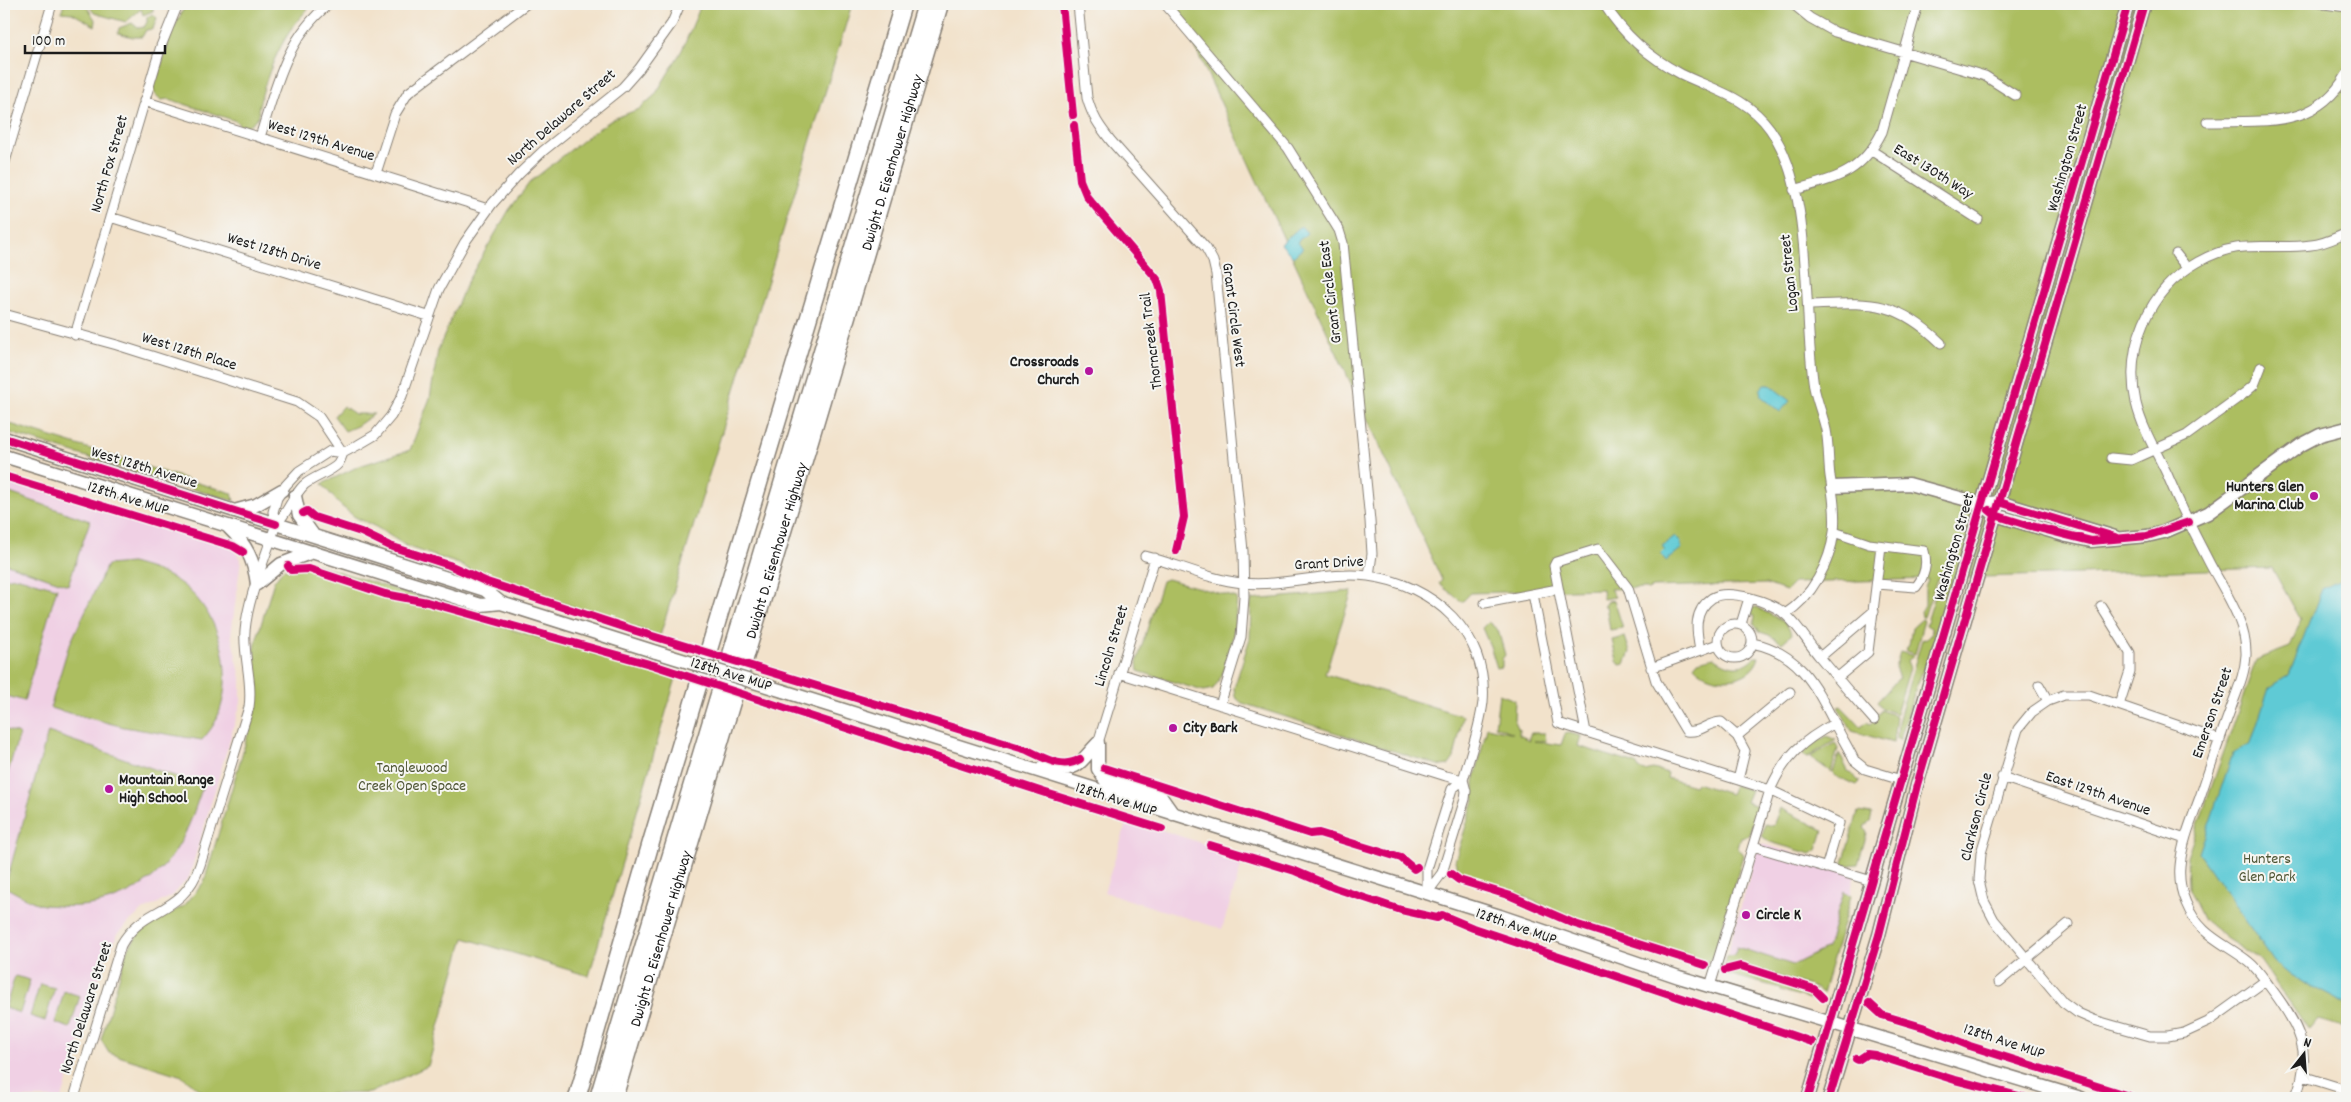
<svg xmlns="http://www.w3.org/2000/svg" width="2351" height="1102" viewBox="0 0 2351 1102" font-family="Dekko,sans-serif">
  <rect width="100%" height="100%" fill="#f6f6f2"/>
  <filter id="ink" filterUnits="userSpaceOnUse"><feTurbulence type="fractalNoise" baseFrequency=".02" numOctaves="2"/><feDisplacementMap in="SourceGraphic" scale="10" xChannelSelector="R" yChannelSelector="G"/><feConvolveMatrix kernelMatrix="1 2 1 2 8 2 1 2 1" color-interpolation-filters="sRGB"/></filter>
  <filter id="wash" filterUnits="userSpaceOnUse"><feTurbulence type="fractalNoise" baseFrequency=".0096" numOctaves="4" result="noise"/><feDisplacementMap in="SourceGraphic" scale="20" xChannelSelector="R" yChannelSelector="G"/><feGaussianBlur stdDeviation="1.12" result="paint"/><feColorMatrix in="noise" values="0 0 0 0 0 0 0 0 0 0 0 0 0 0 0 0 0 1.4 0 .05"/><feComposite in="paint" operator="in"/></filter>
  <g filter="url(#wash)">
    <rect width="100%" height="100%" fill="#f2e2cb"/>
    <path fill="#f0d0e4" d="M4,478l228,69 9,12 -10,76 10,43v24l-52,175 -17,19 -32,16 -22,21 -16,34 -40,131h-58z
      M1128,819l116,38 -22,72 -118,-37z
      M1759,843l97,28 -24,93 -27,15 -78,-24z"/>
    <path fill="#acbe61" stroke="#646d3e" d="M64,4h21l11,17 -1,5 -23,-13 -11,-1z
      M88,4h62l3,1v6l-10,4 -2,-6 -15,13 -32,-9z
      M186,4h122l3,2c-28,27 -43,63 -52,100 -2,5 1,7 -1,11l-10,9h-8l-4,-5 -67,-22 -8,1 -6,-6 -3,-12 6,-6 13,-42z
      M697,4h155l-192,632 -183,-62 -18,-10 -51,-17 -32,-20 -21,-10 -15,-12 -18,-21 37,-18 51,-16 20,-52 8,-48 29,-68 42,-72 21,-28 62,-49 21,-14 26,-10 16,-14 27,-45 17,-40z
      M1175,4h1172v1024l-29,-8 -9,11 -50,-72 -32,-20 -24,-20 -15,-32 -1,-30 69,-197 34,-13 11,-27 -29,-52 -319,10 -20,70 -17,39 -16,53 -3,-1 1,-17 24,-83 5,-1 5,-5 -1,-5 -5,-3 14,-46h-3l-13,38h-2l-1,-6 4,-6v-18l3,-8 -134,4 -8,8 -20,-7 -114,3 -3,3 -2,-2 -37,1 5,8 -12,2 -1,-10 -131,4 -9,9 -23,-18 3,-4z
      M153,14l4,4 -4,11 -7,1 -4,7h-9l-15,-4 1,-5 13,-5 6,5 6,-1 3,-5v-5z
      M343,406l12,8h19l-17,12 -12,5 -11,-15z
      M4,422l185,58 -3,8 -182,-57z
      M191,481l41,12 2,8 -45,-13z
      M4,491l86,30 -22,64 -64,-22z
      M302,562l9,1 112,35 53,21 200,59 -87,298 -125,-38 -36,128 -58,27 -63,2 -8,3h-88l-29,-22 -73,-23 -8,-13 26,-90 17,-23 40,-21 20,-24 53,-178 -3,-51 3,-15 17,-57 10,-13 5,3 4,-8z
      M131,563c15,4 33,9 46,18 42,27 60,91 40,137 -3,8 -10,16 -15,22l-78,-13 -74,-19 18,-60 39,-83z
      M15,577l42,11 -33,113 -20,-6v-116z
      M1167,579l70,19c-2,28 -6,69 -24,91l-10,2 -65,-20 -1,-9 25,-81z
      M1352,591l-27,83 138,42 -9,42 -5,7 -8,1 -199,-63 -7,-6 -1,-9 16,-50 1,-38z
      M1614,600l9,28 -13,2 -4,-24h-2l4,-5z
      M1756,607l29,15 7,12 -10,9 -13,-8 -9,-3 -6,-9 1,-7 -5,-2 2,-6z
      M1922,619l2,1 -9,34 -10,-3 4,-6 3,-17z
      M1488,622l10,8 7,25 -3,4v8l-5,1 -7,-22 -8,-18z
      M1625,637l5,15 -5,12 -5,1 -3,-4 -5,-21z
      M1900,652l14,4 -7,5 3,7 -14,46 -14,-6 -5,-6 22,-24 -4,-10z
      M1714,657c14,10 28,14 41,0h4c-7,27 -49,28 -65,9l4,-5z
      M1499,694l16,6 -1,19 5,11v5l11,5 -1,-3 2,-4h14l1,8h-12l27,4 4,-11 3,-1 13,3 -3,10 58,18 3,5 6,2 8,-2 15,4 -1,5 27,8 2,-3 34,11 4,-9 17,5 -5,12 12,4 -9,29 -8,2 -3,11 5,7 -28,97 -6,10h-6l-124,-39 -58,-28 -61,-19 -5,-15 19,-61v-18l13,-55 26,6 -18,-7z
      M1841,706l20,21 6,-5 3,2 7,-7 -1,-2 4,-2 1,-3 15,6 -3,27 -41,-12 -14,-24z
      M4,729l15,5 -15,52z
      M48,732l155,54c-7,19 -13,40 -23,57 -24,45 -73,67 -122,63 -6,-1 -13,0 -19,-2 -11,-4 -23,-11 -34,-17z
      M1827,736l9,4 -30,18 -4,-4 12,-11z
      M1835,743l3,6 -7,23 -21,-15z
      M1839,753l9,18 12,11 -3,3 -20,-8 -4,-4z
      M1780,808l43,22 -6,20 -6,4 -41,-12 -8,-6 3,-12 8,2z
      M1858,812l14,2 -2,8 -6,5 3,6 -9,31 -16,2z
      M1844,891l7,5 -28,97 -8,-5 -74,-24 -17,3 3,-11 7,-1 3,-8 56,18 34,-17z
      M1741,968l74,23 5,7 -7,2 -33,-10v-2l-52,-14 1,-3z
      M15,976l15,4 -10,33 -15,-5z
      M40,984l15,4 -10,33 -15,-5z
      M64,991l16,5 -10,32 -15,-5z"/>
    <path fill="#5ecad5" stroke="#3d7378" d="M1301,226l6,7 -10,9 6,6 -10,9 -12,-13z
      M1764,385h6l20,16 -10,11 -19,-16 -1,-6z
      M1675,536l6,7 -1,2 2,3 -16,13 -5,-7 4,-4 -3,-4z
      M2347,577v428l-57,-30 -16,-13 -75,-109 34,-100 18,-10 18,-55 20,-13 33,-86z"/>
  </g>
  <g filter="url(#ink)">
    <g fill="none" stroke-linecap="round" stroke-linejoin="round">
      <defs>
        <path id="street" d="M1078,4l9,94c5,18 13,29 24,43l95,107 7,13 3,13 27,277 1,46 -3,40 -21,68
          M1165,4l123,144 51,82 4,13 27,278 2,33 -3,22
          M1604,4c19,30 46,54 77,70 33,16 66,23 89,55 45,63 32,183 44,258 3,15 9,29 12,43 3,15 2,31 4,46 3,18 6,37 4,56 -4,31 -22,65 -49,82
          M1793,4l17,14 25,14 150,44 30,19
          M2324,4l23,3
          M144,101l344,108
          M2207,122c57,-2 108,8 140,-48
          M260,137c16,-50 26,-99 69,-133
          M1872,151l106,68
          M4,165l48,-161
          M376,173l19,-59 13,-21 118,-89
          M1794,190c42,-12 67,-16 88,-58l36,-128
          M110,217l318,99
          M2176,254l11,14
          M1808,305c61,-2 86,-7 133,38
          M4,314l113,31 180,57 22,15 24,36
          M75,335l86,-289 17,-42
          M2111,458l20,2 56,-25 59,-43 8,-7 7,-18
          M276,524c12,-11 16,-27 28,-39 9,-8 27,-13 34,-21 2,-3 4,-8 5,-11
          M1834,532l35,12 55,7c4,13 0,26 -8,36l-39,-3
          M1145,556c32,8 65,24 98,27 42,4 84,-12 125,-7 65,8 121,58 115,126 -3,26 -13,53 -20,78l3,11 -1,8 -23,74 -15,20
          M1533,594l25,129 212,67 69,33 -13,45
          M1485,603l73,-14
          M2101,606l29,47v18l-11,34
          M1718 641a17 17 0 1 1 34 0a17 17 0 1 1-34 0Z
          M1741,624l8,-26
          M1752,643c46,9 62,40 82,79 6,13 14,25 20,38l11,9 36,11
          M1700,650c-4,-20 -7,-39 12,-52 16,-10 61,4 74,17 13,11 22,28 33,41 18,22 36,43 55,64
          M1820,657l54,-46
          M1651,668l67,-24
          M1119,673l327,103 17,4
          M1837,678l31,-26 13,-106
          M2039,685l9,16
          M1586,732l-32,-166 2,-4 42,-13 30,39 28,93 30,50c16,2 19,-8 35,-9l16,14 8,15 -7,29
          M1737,736l53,-44
          M2220,740l-131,-45h-25l-16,6 -16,11 -14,17 -37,124 -2,27 5,21 10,19 69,82 15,11 16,7 56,16h18l16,-3 24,-11 57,-41
          M1098,743l57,-185
          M2002,777l183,62
          M1753,846l119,35
          M1427,893v-24l25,-80 11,-9
          M1999,982l69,-58
          M1710,986l60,-196c15,-34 32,-49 65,-67
          M2302,1076l45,14
          M74,1098l47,-153c22,-40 62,-29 79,-80l49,-158c4,-26 -6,-51 -4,-76 3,-35 21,-74 31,-107l-3,-12 4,-14 9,-13 13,-14 31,-20 13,2 15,-8 17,-10 16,-19 11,-20 37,-107 26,-47 27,-38 27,-30 24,-23 80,-64 16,-18 33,-46 8,-19
          M2295,1098c20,-45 3,-74 -25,-111 -6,-8 -12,-18 -21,-25 -25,-20 -49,-25 -63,-59 -5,-11 -7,-25 -6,-37 2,-24 12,-47 20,-69 10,-30 20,-59 31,-89 6,-17 14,-34 15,-53 1,-32 -21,-63 -36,-91 -16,-30 -30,-59 -43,-90 -11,-23 -25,-46 -31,-71 -12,-55 12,-113 62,-141 44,-25 68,-11 113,-17 13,-1 24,-7 36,-12"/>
        <path id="secondary" d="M4,438l481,152 16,13 155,49
          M4,456l477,149 20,-2
          M1833,487l76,-3 73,20 17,-2 116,35
          M295,496l4,19 15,21
          M1989,510l6,5 72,21 24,5 56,-5 17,-4 44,-19 93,-68 19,-10 27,-7
          M234,511l22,-6 26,-15
          M229,528c17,16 25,32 28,56
          M257,584l24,-20 32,-12
          M783,691l717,225 179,61 402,121
          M1098,743v26l7,11 56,17 12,17
          M1043,767c37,4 31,1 55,-24
          M1808,1098l320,-1094
          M1829,1098l50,-163 38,-150 40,-138 187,-643"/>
        <g id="highway">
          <path d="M577,1098l75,-259 251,-835"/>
          <path d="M598,1098l328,-1094"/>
          <path id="s1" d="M614,1098l326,-1094"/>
        </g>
      </defs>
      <use href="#street" stroke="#877f74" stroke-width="11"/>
      <use href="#secondary" stroke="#877f74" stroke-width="15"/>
      <use href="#highway" stroke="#877f74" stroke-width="19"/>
      <use href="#street" stroke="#fff" stroke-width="9"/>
      <use href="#secondary" stroke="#fff" stroke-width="12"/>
      <use href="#highway" stroke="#fff" stroke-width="16"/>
      <defs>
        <path id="secondary-bridge" d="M656,652l127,39"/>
      </defs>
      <use href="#secondary-bridge" stroke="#877f74" stroke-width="15" stroke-linecap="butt"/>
      <use href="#secondary-bridge" stroke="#fff" stroke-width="12"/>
      <defs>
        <path id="cycleway" d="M1062,4l11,111
          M1074,125l6,55 7,17 70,82 4,12 23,226 -8,34
          M4,438l272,86
          M4,476l229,70 10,6
          M1999,502l116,35
          M1989,510l6,5 32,10 64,16 56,-5 42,-14
          M303,513l4,-2 7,6 47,15 29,14 59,19 38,17 149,49 391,119c18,8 35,20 53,9
          M288,566l3,4 18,-1 76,25 42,8 226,63 393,128 116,36
          M1104,768l206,66 9,-1 82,25 13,11 3,-2
          M1210,845l85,26 40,17 66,22 36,8 5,-3 31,13 339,114
          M1451,874l8,6 52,16 64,28 130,41
          M1725,970l16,-4 73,23 9,9
          M1869,1003l13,12 44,13 44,18 165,52
          M1856,1059l2,1 9,-6 8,1 80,25 71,18
          M1808,1098l320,-1094
          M1829,1098l50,-163 38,-150 40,-138 187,-643"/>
      </defs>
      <use href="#cycleway" stroke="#f6f6f2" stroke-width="11"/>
      <use href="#cycleway" stroke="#d6006c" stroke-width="8"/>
    </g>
  </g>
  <g fill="#b5179e" stroke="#f6f6f2" stroke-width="2">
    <circle cx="1089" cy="371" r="5"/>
    <circle cx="2314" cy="496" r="5"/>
    <circle cx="1173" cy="728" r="5"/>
    <circle cx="109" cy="789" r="5"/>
    <circle cx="1746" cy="915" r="5"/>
  </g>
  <g text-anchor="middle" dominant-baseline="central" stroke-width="4" stroke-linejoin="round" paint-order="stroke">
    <g font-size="16" fill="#1c1c1c" stroke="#f6f6f2">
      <text transform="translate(562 118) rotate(-41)">North Delaware Street</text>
      <text transform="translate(321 141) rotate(17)">West 129th Avenue</text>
      <text transform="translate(2068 158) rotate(-74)">Washington Street</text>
      <text stroke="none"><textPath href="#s1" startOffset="976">Dwight D. Eisenhower Highway</textPath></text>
      <text transform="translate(110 164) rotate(-74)">North Fox Street</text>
      <text transform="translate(1933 172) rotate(32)">East 130th Way</text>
      <text transform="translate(274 252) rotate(17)">West 128th Drive</text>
      <text transform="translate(1790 273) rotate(-96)">Logan Street</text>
      <text transform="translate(1331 292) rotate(-97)">Grant Circle East</text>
      <text transform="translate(1233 315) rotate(83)">Grant Circle West</text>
      <text transform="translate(1152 341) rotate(-97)">Thorncreek Trail</text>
      <text transform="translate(189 352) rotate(17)">West 128th Place</text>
      <text transform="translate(144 468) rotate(17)">West 128th Avenue</text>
      <text transform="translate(128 499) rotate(17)">128th Ave MUP</text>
      <text transform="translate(1955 547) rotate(-74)">Washington Street</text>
      <text stroke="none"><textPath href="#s1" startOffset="571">Dwight D. Eisenhower Highway</textPath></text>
      <text transform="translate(1329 564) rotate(-3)">Grant Drive</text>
      <text transform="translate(1112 646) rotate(-73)">Lincoln Street</text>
      <text transform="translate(731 675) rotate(17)">128th Ave MUP</text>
      <text transform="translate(2213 713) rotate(-71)">Emerson Street</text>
      <text transform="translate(2098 794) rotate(19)">East 129th Avenue</text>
      <text transform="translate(1116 800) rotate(17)">128th Ave MUP</text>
      <text transform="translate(1977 817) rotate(-76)">Clarkson Circle</text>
      <text transform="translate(1516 927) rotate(19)">128th Ave MUP</text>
      <text stroke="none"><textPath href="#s1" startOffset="166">Dwight D. Eisenhower Highway</textPath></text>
      <text transform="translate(87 1008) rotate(-72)">North Delaware Street</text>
      <text transform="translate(2004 1042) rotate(18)">128th Ave MUP</text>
    </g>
    <g font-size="16" font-weight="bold" fill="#1c1c1c" stroke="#f6f6f2" text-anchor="start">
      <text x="1079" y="362" text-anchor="end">Crossroads<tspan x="1079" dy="18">Church</tspan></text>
      <text x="2304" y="487" text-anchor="end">Hunters Glen<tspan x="2304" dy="18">Marina Club</tspan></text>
      <text x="1183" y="728">City Bark</text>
      <text x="119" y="780">Mountain Range<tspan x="119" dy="18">High School</tspan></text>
      <text x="1756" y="915">Circle K</text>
    </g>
    <g font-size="16" fill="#4e5534" stroke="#f6f6f2">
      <text x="412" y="768">Tanglewood<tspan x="412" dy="18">Creek Open Space</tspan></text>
      <text x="2267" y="859">Hunters<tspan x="2267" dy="18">Glen Park</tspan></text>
    </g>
  </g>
  <rect width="2351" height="1102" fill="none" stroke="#f6f6f2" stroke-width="20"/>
  <g transform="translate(2304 1054) rotate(17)" stroke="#f6f6f2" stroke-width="4" paint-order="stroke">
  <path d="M0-4L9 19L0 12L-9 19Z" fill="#1c1c1c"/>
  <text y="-8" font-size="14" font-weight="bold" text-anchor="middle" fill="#1c1c1c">N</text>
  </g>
  <path d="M25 45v8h140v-8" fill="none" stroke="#1c1c1c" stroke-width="2.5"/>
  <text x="32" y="45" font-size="15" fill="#1c1c1c" stroke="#f6f6f2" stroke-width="4" paint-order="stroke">100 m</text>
</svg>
